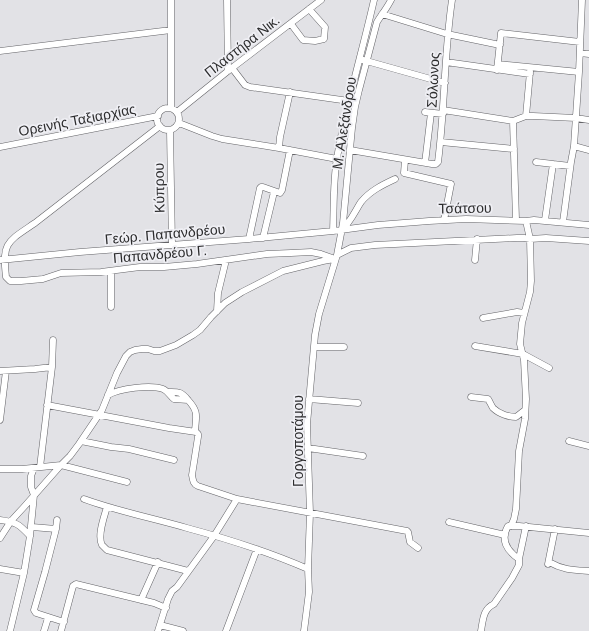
<svg xmlns="http://www.w3.org/2000/svg" width="589" height="631" viewBox="0 0 589 631" font-family="Helvetica,sans-serif">
  <rect width="100%" height="100%" fill="#e2e2e6"/>
  <g fill="none" stroke-linecap="round" stroke-linejoin="round">
    <defs>
      <path id="street" d="M227,0l1,71
        M382,14l65,20 53,11
        M291,24l12,16 12,1 9,-2 1,-12 -16,-18
        M0,51l171,-21
        M580,53l9,1
        M363,60l82,23
        M446,62l84,12
        M498,64l81,8
        M232,68l13,17 5,2 99,14
        M497,70l4,-37 79,9
        M157 119a11 11 0 1 1 22 0a11 11 0 1 1-22 0Z
        M171,108v-108
        M443,110l70,11 13,-5h7l43,2 13,2
        M177,112l51,-41 93,-71
        M425,112l18,2
        M526,116l4,-44
        M513,121l3,99
        M179,123l33,13 10,3 57,9 58,11
        M160,126l-125,97c-28,19 -33,19 -29,54l4,4h11l22,-2 18,-6 40,-1 39,-5h24l33,-3 70,-10 24,-1 20,-1 10,2 14,5
        M170,131l2,114
        M441,142l73,7
        M574,146l15,4
        M0,147l158,-31
        M279,148l1,-11 10,-45
        M350,150l82,14h4l2,-2c7,-54 6,-108 14,-162
        M405,160l-1,13 47,11 -7,36
        M536,162l34,4
        M425,163l6,-50
        M545,220l8,-56
        M563,222l8,-60 3,-16 5,-74 3,-72
        M341,230c9,-6 14,-19 20,-28 9,-11 21,-17 34,-23
        M333,231c1,-24 0,-49 4,-73 9,-53 25,-105 37,-158
        M263,238l11,-46
        M249,239l11,-51 1,-1h2l17,6 2,-3 8,-40
        M337,255l14,-7 24,-3 142,-7h7l6,1 16,-1 43,3
        M0,260l80,-8 169,-13 84,-8 45,-6 51,-4 37,-2 60,2 8,-1 55,5
        M475,260l2,-21
        M111,307v-36
        M217,311l1,-18 8,-33
        M483,318l34,-6 7,1
        M475,346l48,8 26,14
        M314,347h30
        M0,371l35,-2 17,-2
        M168,392c10,0 13,-1 20,8
        M108,395c11,-6 42,-11 55,-6 5,2 7,7 11,10l14,1c11,12 8,16 7,31
        M471,397l17,2c2,3 3,6 5,9 6,6 16,9 23,9l9,-7
        M309,399l49,4
        M47,405l122,23 27,4 2,2v3l-6,38c1,5 1,9 6,11l39,13
        M0,420l6,-49
        M81,441l30,6 18,2 45,11
        M569,441l20,5
        M308,448l55,8
        M40,467l12,-100 1,-27
        M0,469h22l39,-4 66,17
        M84,499c33,12 68,19 103,29 41,11 82,24 121,41
        M107,507c-3,10 -10,29 -5,38 1,1 4,4 5,5l81,21
        M0,520c16,2 19,4 30,16
        M57,520l-1,9 -11,43 -11,38 2,3 28,9
        M449,522l56,13
        M511,526l3,-7 2,-10 3,-58 6,-32 1,-20 -2,-39 -4,-16 2,-21 8,-31 1,-11 -1,-42 -4,-18
        M32,527l24,2
        M0,538l11,-17 12,-13 38,-43 9,-9 9,-12 23,-34 15,-37 9,-17 4,-4 5,-2 7,-1h6l6,2h6l16,-6 17,-10 7,-5 11,-13 14,-14 17,-11 41,-21 40,-10 11,-2
        M519,559c-12,-8 -19,-19 -11,-33h11l70,7
        M549,562c14,8 24,8 40,9
        M548,564l7,-35
        M0,569l24,4
        M141,600l17,-38
        M160,625l23,6
        M10,631l14,-58 6,-37 4,-41 -3,-8v-11l3,-8
        M44,631l4,-13
        M61,631l12,-45 3,-2 78,19 12,5
        M158,631l10,-32 4,-8 5,-4 37,-51 23,-37 170,32 1,1 2,10 8,6
        M226,631l31,-82
        M304,631l5,-39 -1,-23 2,-56 -3,-89 8,-89 4,-21 18,-59 6,-32 9,-95 3,-21 4,-17 18,-68c5,-8 10,-14 14,-22
        M481,631c2,-11 2,-22 13,-27l18,-26 7,-13v-6l7,-33"/>
    </defs>
    <use href="#street" stroke="#636367" stroke-width="7"/>
    <use href="#street" stroke="#fff" stroke-width="6"/>
  </g>
  <g text-anchor="middle" dominant-baseline="central" stroke-width="3.5" stroke-linejoin="round" paint-order="stroke">
    <g font-size="14" fill="#2d2d2e" stroke="#efeff4">
      <text transform="translate(242 46) rotate(-38)">Πλαστήρα Νικ.</text>
      <text transform="translate(433 80) rotate(-87)">Σόλωνος</text>
      <text transform="translate(77 120) rotate(-11)">Ορεινής Ταξιαρχίας</text>
      <text transform="translate(344 123) rotate(-81)">Μ. Αλεξάνδρου</text>
      <text transform="translate(159 188) rotate(-91)">Κύπρου</text>
      <text transform="translate(465 208) rotate(-1)">Τσάτσου</text>
      <text transform="translate(165 234) rotate(-5)">Γεώρ. Παπανδρέου</text>
      <text transform="translate(160 254) rotate(-5)">Παπανδρέου Γ.</text>
      <text transform="translate(298 441) rotate(-90)">Γοργοποτάμου</text>
    </g>
  </g>
</svg>
